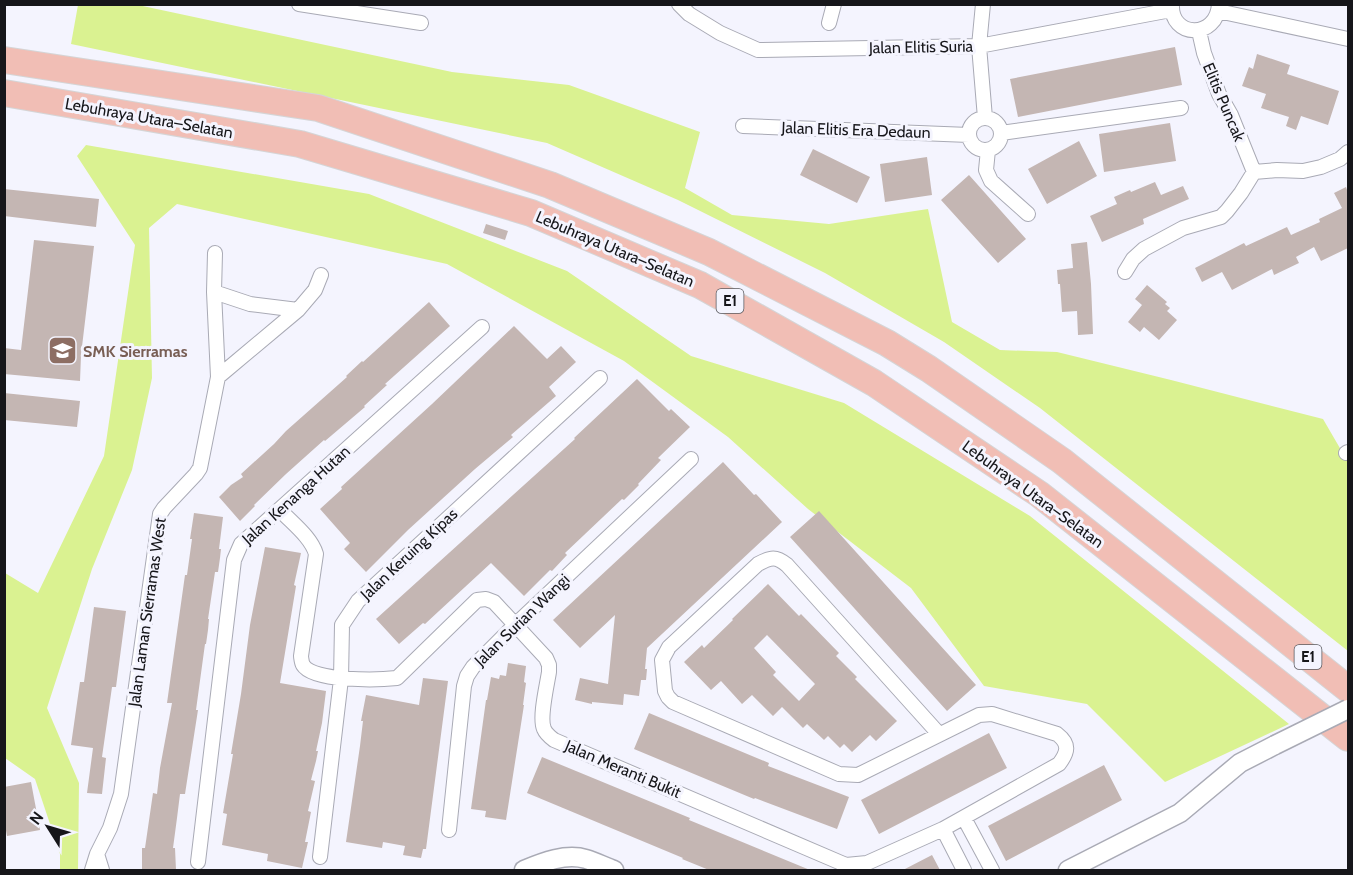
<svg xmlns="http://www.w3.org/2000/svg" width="1353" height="875" viewBox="0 0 1353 875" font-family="Cabin,sans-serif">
  <rect width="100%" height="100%" fill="#f4f4fe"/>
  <path fill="#daf291" d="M78,5h60l314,67 117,13 131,47 -15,56 47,27 97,9 99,-15 24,113 48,28 57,2 114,28 152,39 25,43v189l-308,-243 -96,-66 -119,-69 -147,-73 -131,-57 -476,-99z
    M86,145l283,49 198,77 124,85 153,47 186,113 259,208 -124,58 -78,-78 -103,-18 -73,-98 -103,-79 -80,-72 -104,-76 -177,-97 -270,-60 -28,24 3,150 -20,92 -40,99 -45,139 32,75 -1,87h-18v-16l-25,-75 -30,-21v-185l33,20 66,-137 31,-211 -58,-89z"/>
  <path fill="#c4b6b3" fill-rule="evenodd" d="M1175,47l7,38 -164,32 -8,-38z
    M1257,54l33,11 -3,9 52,17 -11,34 -27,-9 -5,14 -10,-4 3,-9 -28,-9 5,-14 -24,-8 7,-19 4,2z
    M1170,123l6,38 -72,11 -5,-38z
    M1079,141l18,35 -50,28 -19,-35z
    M813,149l57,28 -13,26 -57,-28z
    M927,157l5,38 -47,7 -5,-38z
    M969,175l57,64 -28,24 -57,-63z
    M1155,182l6,13 22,-9 6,13 -46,20 1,5 -42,18 -12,-26 27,-12 -3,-7 16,-7 1,2z
    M1346,187l2,6v55l-27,13 -7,-14 -18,10 3,6 -25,12 -2,-6 -40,21 -10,-18 -20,10 -7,-14 49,-25 2,3 41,-19 4,8 29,-13 -1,-3 23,-11 -8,-15z
    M4,189l95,10 -3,28 -92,-11z
    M486,224l22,7 -3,9 -22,-7z
    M34,240l60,6 -13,109 -1,26 -76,-7v-26l17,2z
    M1087,242l4,42 2,50 -15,1 -1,-24 -15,1 -2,-28h-2l-1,-14 16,-2 -2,-24z
    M1147,285l20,17 -2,2 5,4 -3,3 10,9 -18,20 -15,-13 -4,5 -12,-10 14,-17 -7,-6z
    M429,302l21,24 -65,58 2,1 -23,21 1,1 -40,34 -1,-1 -38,34 -32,31 1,1 -15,15 -21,-24 12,-12 12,-8 -2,-3 33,-30 12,-13 61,-54 -1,-1 16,-15 1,1z
    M514,326l33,33 14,-13 15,16 -27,25 7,9 -45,39 2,2 -38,32 -67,61 -42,42 -22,-23 6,-6 -30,-34 22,-20 -1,-2 91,-83z
    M637,379l32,32 2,-2 19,18 -32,31 3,2 -23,24 1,1 -15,15 -2,-1 -57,54 2,2 -15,16 -2,-1 -26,26 -33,-33 -52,48 -14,13 -2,-1 -24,21 -23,-25 199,-180 -1,-1z
    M4,393l76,8 -3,26 -73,-7z
    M723,462l31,33 2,-1 26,28 -135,126 -2,21h2l-1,11h-5l-2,16 -15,-2 -1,11 -31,-3v2l-17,-4 5,-22 28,6 7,-69 -35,33 -27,-28z
    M819,511l157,174 -29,26 -157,-174z
    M194,513l29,4 -4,32h2l-1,9 -2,14h-3l-7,47h1l-1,11 -2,14h-1l-9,66h2l-3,19 -10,65h-5l-3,24 -4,30h2l1,22h-11v-1h-23v-21h3l8,-55 4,1 3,-26 12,-65h-5l18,-128h2l5,-36h-2z
    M265,547l36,6 -7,32 2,1 -16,97 46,8 -4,32 -6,28h2l-2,10 -5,19 4,1 -7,30 3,1 -6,30h3l-6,26 -35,-7 1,-7 -46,-9 5,-31 -4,-1 10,-59h-2l10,-60 9,-69z
    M768,584l31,32 2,-2 38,39 -3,3 21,21 -2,2 42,42 -21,20 -6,-6 -18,17 -8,-8 -4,4 -12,-12 -4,4 -17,-16 -4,4 -21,-21 -9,9 -21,-21 -10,9 -21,-23 -10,9 -27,-28 18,-17 2,3 29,-28 -1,-1zM767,635l48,49 -16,17 -26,-26 3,-3 -22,-24z
    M94,607l32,4 -10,76h-4l-10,70 4,1 -4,36 -15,-1 6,-45 -22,-3 9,-63h4z
    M508,663l18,3 -2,16 2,1 -3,22h1l-18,115 -21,-3 1,-6 -15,-2 15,-109h1l4,-23 8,2 1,-4 6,1z
    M423,678l25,3 -22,168h-3l-2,9 -18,-3 2,-9 -22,-4 -1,6 -36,-6 14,-96 3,-25h-2l5,-26 53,10z
    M649,713l120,50 -1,3 81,31 -12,32 -82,-31 -1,1 -120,-50z
    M989,733l18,35 -128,66 -18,-34z
    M542,757l148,61 -1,2 121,50h-101l-27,-11 1,-1 -156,-65z
    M1104,765l18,35 -116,61 -18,-35z
    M31,782l9,48 -33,6 -3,-16v-33z
    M932,855l8,15h-37z"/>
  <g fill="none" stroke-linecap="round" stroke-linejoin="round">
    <defs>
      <path id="minor" d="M299,4l122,19
        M679,4l10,10 31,19 38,17 221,-4 192,-36
        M983,4l-4,42 6,72
        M1172,4c-2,34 45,36 47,0
        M1218,11l130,28
        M829,23l5,-19
        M1199,31l5,22 15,41 12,21 23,57
        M969 134a16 16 0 1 1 32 0a16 16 0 1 1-32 0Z
        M743,126l226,9
        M1001,133l180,-25
        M988,150l-2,20 5,11 37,33
        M1125,272l8,-13 11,-10 39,-21 38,-11 6,-6 14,-18 13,-21 23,-2 26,1 18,-4 19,-8 8,-7
        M214,292l36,12 48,6
        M218,377l80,-67 17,-20 6,-15
        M1346,453l2,-1
        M280,510c12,13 31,27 36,44l-15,102c0,1 1,8 2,9 10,17 76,15 94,13l80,-78 9,-1 8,3 52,56 3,7v7c-2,13 -10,46 -5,57 2,5 6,8 10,11l292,125 21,-2 76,-34 116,-65c9,-12 11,-20 -2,-30l-65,-20 -13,1 -121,60 -19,-1 -166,-72 -5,-5 -3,-6 -3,-31 7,-13 89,-83c13,-7 18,-8 29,1l152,169
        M964,818l28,52
        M943,829l21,41
        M449,830l15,-144 3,-10 6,-9 42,-42 176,-166
        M97,854l13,-26 11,-34 39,-280 4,-6 32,-34 4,-6 18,-91 -4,-85 1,-39
        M320,857l21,-178 1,-54 16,-24 242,-223
        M198,862l36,-302 7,-16 241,-217
        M92,870l5,-16 5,16"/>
      <path id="tertiary" d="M524,870c19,-8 42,-17 62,-11 10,3 19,8 28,11
        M1068,870l112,-57 60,-50 35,-18"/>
      <path id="motorway" d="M4,60l314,48 232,77 159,67 178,91 42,26 133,92 286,228
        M4,93l296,51 231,69 169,72 174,98 165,111 309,244"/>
    </defs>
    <use href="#minor" stroke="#a9aab5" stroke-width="16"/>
    <use href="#tertiary" stroke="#a9aab5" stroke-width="21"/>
    <use href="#motorway" stroke="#d5d5d6" stroke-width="28"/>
    <use href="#minor" stroke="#fff" stroke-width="14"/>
    <use href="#tertiary" stroke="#fff" stroke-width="18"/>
    <use href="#motorway" stroke="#f1beb5" stroke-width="26"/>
    <defs>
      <path id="tertiary-bridge" d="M1275,745l73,-36"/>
    </defs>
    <use href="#tertiary-bridge" stroke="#a9aab5" stroke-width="21" stroke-linecap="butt"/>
    <use href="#tertiary-bridge" stroke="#fff" stroke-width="18"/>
  </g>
  <defs>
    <symbol id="school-square" viewBox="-11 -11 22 22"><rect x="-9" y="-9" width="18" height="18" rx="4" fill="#8d6e63" stroke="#f4f4fe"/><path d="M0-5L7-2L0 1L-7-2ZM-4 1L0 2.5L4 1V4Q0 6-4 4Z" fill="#fff"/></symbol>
  </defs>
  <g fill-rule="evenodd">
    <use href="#school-square" x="46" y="334" width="33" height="33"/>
  </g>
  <g text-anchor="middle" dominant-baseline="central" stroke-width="6" stroke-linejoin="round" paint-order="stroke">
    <g fill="#f4f4fe" stroke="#59595e" stroke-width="1.5">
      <rect x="716.5" y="289" width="27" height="24" rx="4.5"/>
      <rect x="1294.5" y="645" width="27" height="24" rx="4.5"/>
    </g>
    <g font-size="15" font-weight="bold" fill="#16161a">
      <text x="730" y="301">E1</text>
      <text x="1308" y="657">E1</text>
    </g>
    <g font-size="16" fill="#16161a" stroke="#f4f4fe">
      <text transform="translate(921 47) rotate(-1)">Jalan Elitis Suria</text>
      <text transform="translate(1224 102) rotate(67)">Elitis Puncak</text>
      <text transform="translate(149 118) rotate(10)">Lebuhraya Utara–Selatan</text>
      <text transform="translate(856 130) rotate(2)">Jalan Elitis Era Dedaun</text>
      <text transform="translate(615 249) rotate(23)">Lebuhraya Utara–Selatan</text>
      <text transform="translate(1033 494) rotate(36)">Lebuhraya Utara–Selatan</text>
      <text transform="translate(296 495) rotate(-42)">Jalan Kenanga Hutan</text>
      <text transform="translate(409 554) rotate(-43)">Jalan Keruing Kipas</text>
      <text transform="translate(147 612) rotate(-82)">Jalan Laman Sierramas West</text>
      <text transform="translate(522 620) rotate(-44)">Jalan Surian Wangi</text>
      <text transform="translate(623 769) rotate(23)">Jalan Meranti Bukit</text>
    </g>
    <g font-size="16" font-weight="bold" fill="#785e54" stroke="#f4f4fe" text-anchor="start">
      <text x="83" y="351">SMK Sierramas</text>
    </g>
  </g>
  <rect width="1353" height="875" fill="none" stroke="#16161a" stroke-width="12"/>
  <g transform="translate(48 827) rotate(307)" stroke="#f4f4fe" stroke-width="4.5" paint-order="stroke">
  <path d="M0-4.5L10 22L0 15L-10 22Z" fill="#16161a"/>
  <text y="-9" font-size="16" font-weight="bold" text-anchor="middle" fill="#16161a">N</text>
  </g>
</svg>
